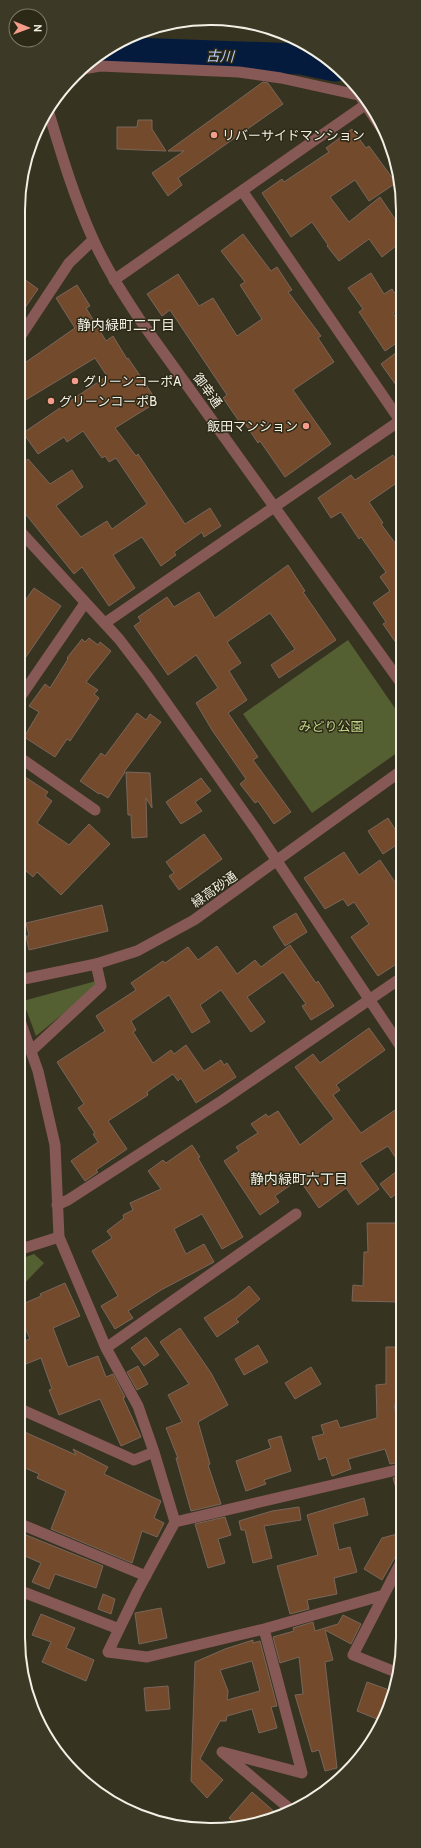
<svg xmlns="http://www.w3.org/2000/svg" width="421" height="1848" viewBox="0 0 421 1848" font-family="Cabin,'Noto Sans JP',sans-serif">
  <rect width="100%" height="100%" fill="#373321"/>
  <path fill="#556032" d="M348,640l53,77v33l-89,63 -69,-99z
    M96,981l1,5 -61,50 -13,-35z
    M34,1254l10,9 -26,27v-30z"/>
  <g fill="none" stroke-linecap="round" stroke-linejoin="round">
    <path stroke="#051b3e" stroke-width="31" d="M105,52l196,7 34,7"/>
  </g>
  <path fill="#744a2c" stroke="#79665a" fill-rule="evenodd" d="M263,82l5,1 15,21 -105,74 4,7 -14,11 -16,-23 32,-22h-16z
    M138,120h14v9l14,22 -49,-2v-22h20z
    M352,129l14,19 3,-2 27,37 -27,18 -14,-21 -25,17 19,25 31,-25 15,22 6,-5v28l-19,15 -13,-18 -30,22 -12,-15 1,-1 -16,-23 -21,15 -29,-44 20,-14 2,3 45,-30 -3,-4z
    M243,234l28,37 6,-4 15,23 -4,2 33,44 -3,2 16,24 -41,28 38,54 -46,33 -25,-36 -2,2 -14,-21 -3,2 -18,-26 4,-3 -57,-85 -8,6 -15,-22 31,-20 21,32 14,-8 24,38 25,-17 -22,-34 5,-3 -24,-31z
    M371,273l13,21 8,-5 9,14v5l-8,5 8,13v14l-16,11 -26,-39 4,-3 -15,-21z
    M20,276l18,13 -18,26z
    M77,285l13,21 -4,2 20,33 7,-5 14,23 1,-1 17,25 12,19 -42,26 21,28 2,-2 47,70 25,-16 11,18 -17,11 -2,-5 -28,20 2,3 -15,11 -19,-29 -29,18 22,33 -26,18 -27,-39 -8,7 -55,-68v-41l9,-6 22,25 22,-14 11,17 -27,19 25,31 26,-16 5,8 35,-25 -31,-46 -7,4 -4,-6 -3,2 -19,-27 -16,11 -3,-5 -26,17 -15,-21 84,-57 -12,-18 -76,46v-37l56,-39 -19,-30z
    M401,349v43l-20,-28z
    M393,455l8,13v12l-32,22 14,21 -2,1 20,27v99l-18,-26 3,-2 -13,-19 17,-12 -10,-14 6,-5 -25,-35 -2,2 -18,-27 -10,6 -13,-20 33,-23 4,5z
    M288,565l17,26 -2,1 33,48 -57,38 -8,-13 24,-16 -25,-36 -43,29 14,21 -12,8 18,29 -19,13 30,44 -5,3 38,52 -17,12 -16,-23 -3,2 -15,-19 6,-5 -34,-49 -16,-27 22,-15 -22,-33 -28,20 -34,-49 7,-5 -3,-4 29,-20 7,10 25,-15 16,26z
    M34,588l27,18 -42,61v-58z
    M89,638l9,7 2,-3 11,9 -25,31 12,8 -4,4 5,4 -29,43 -3,-2 -12,18 -31,-20 15,-25 -10,-6 16,-22 5,4 18,-29 -1,-1 15,-19 3,3z
    M137,713l9,7 4,-6 11,8 -37,50h1l-17,26 -8,-5 -1,1 -19,-13 21,-28 4,3z
    M126,772l24,1 2,35 -6,-10 1,39 -15,1 -1,-23h-3z
    M19,773l29,19 -3,4 7,5 -15,22 32,22 20,-21 21,20 -49,51 -24,-23 -4,5 -14,-12z
    M201,778l10,13 -16,11 7,9 -21,13 -15,-22z
    M388,818l13,21v3l-18,12 -15,-23z
    M204,834l18,25 -43,31 -10,-14 5,-3 -8,-11z
    M344,852l15,23 21,-15 15,22 6,-4v83l-23,15 -27,-39 18,-13 -15,-22 -6,4 -5,-7 -18,10 -21,-31z
    M102,905l6,26 -79,19 -3,-14h3l-3,-13z
    M296,913l11,19 -22,14 -12,-19z
    M290,945l26,38 2,-2 16,25 -23,14 -9,-14 4,-2 -23,-32 -36,25 18,25 -14,10 -30,-42 -21,15 10,17 -18,11 -23,-38 -38,26 5,9 -3,2 20,31 18,-13 3,4 12,-9 18,26 17,-11 3,5 3,-2 9,14 -40,26 -15,-25 -3,3 -5,-7 -26,18 1,3 -40,26 19,28 -31,21 2,2 -13,9 -14,-20 27,-19 -5,-8 2,-1 -17,-25 6,-4 -27,-42 48,-31 -9,-15 40,-26 -5,-7 32,-22 2,2 23,-16 10,13 19,-14 20,28 18,-14 6,7z
    M369,1028l16,22 -49,35 4,5 -7,5 28,38 40,-27v60l-13,-20 -28,17 19,26 -21,16 -12,-17 -27,20 -20,-29 -24,17 4,6 -19,13 -36,-54 15,-10 -3,-4 22,-14 -7,-9 15,-10 2,3 10,-6 22,34 34,-26 -39,-52 18,-13 7,9z
    M192,1145l8,12 -2,1 45,79 -21,12 -20,-35 -28,15 12,25 18,-10 10,18 -53,28 -33,21 5,7 -18,11 -14,-23 17,-10 -26,-45 20,-13 -5,-7 17,-13 -1,-3 10,-5 -3,-7 31,-14 -13,-18 15,-11 3,3z
    M401,1168v22l-10,8 -11,-14z
    M367,1223h34v79l-49,-1 1,-16 10,1 1,-34h4z
    M65,1283l15,33 -27,12 15,39 30,-11 8,21 7,-3 12,23 -2,1 18,39 -20,9 -21,-47 -41,16 -10,-25 3,-1 -11,-31 -23,9v-24l12,-4 -12,-27v-6l23,-10 -1,-2z
    M249,1286l11,13 -24,20 3,3 -22,15 -13,-19 31,-20z
    M180,1328l31,45 17,32 -30,17 12,42 -2,1 13,39 -30,7 -15,-53h2l-12,-30 16,-6 -14,-27 21,-11 -29,-42z
    M146,1337l13,18 -15,11 -13,-18z
    M258,1345l10,17 -24,13 -9,-16z
    M386,1347h15v58h-7l7,34v23l-11,2 -5,-15 -37,10 3,10 -19,7 -6,-19 -7,3 -7,-23 12,-3 -3,-9 16,-5 3,8 37,-10 -1,-33 10,-1z
    M138,1366l10,18 -11,6 -10,-18z
    M311,1367l10,17 -26,15 -10,-16z
    M18,1429l58,26 -3,-6 35,18 -4,7 57,27 -7,17 10,5 -7,14 -15,-6 -10,32 -81,-34 15,-38 -29,-13 2,-4 -21,-9z
    M281,1436l10,35 -27,9 2,4 -20,7 -10,-30 35,-13 -3,-8z
    M401,1476v15h-4l-4,-13z
    M364,1498l4,17 -35,9 6,26 11,-3 7,25 -23,6 3,16 -30,6 2,9 -19,5 -13,-48 41,-11 -11,-40z
    M299,1507l2,13 -37,6 8,32 -19,5 -8,-33h-4l-2,-9 33,-10z
    M225,1517l6,18 -13,4 7,24 -17,5 -13,-44z
    M21,1533l82,33 -7,22 -41,-14 -6,15 -17,-7 9,-19 -23,-10v-12z
    M401,1533v14l-19,33 -18,-11 18,-31z
    M103,1594l12,5 -4,15 -13,-5z
    M161,1608l6,30 -28,6 -4,-31z
    M41,1614l34,14 -9,20 28,12 -8,21 -44,-19 9,-20 -19,-7z
    M343,1615l18,9 -10,20 -26,-14 8,30 -8,2 12,106 -12,3 -6,-21 -7,2 -17,-57 8,-1 -4,-37 -19,6 -7,-26 21,-6 -1,-3 20,-6 2,9 23,-7z
    M253,1640v3l7,-2 17,65 -6,1 6,21 -18,5 -7,-24 -25,7 -1,5h-6l-20,38 23,21 -16,18 -16,-17 4,-119 30,-13zM252,1661l8,30 -33,9 1,-9 -8,-21z
    M367,1682l25,9 -10,30 -25,-10z
    M168,1686l2,23 -24,2 -2,-23z
    M252,1792l26,23 -17,8 -23,3 -9,-8z"/>
  <g fill="none" stroke-linecap="round" stroke-linejoin="round">
    <path stroke="#865956" stroke-width="11" d="M83,69l17,-3 139,6 42,6 77,17
      M243,192l158,230
      M114,280l251,-175
      M20,337l49,-74 24,-23
      M105,623l296,-203
      M19,699l66,-96
      M19,757l76,53
      M19,1018l19,53 17,74 4,92 47,111 32,58 16,46 21,70 -38,70 -29,60 39,5 117,-28 120,-34
      M31,1051l70,-65 -5,-22
      M57,1205l11,-5 155,-100 178,-122
      M18,1250l41,-13
      M106,1348l190,-134
      M18,1408l116,52 20,-8
      M175,1522l226,-53
      M18,1523l128,53
      M18,1590l101,39
      M264,1629l38,144 -80,-21 68,57
      M398,1673l-45,-18 48,-93"/>
    <path stroke="#865956" stroke-width="11" d="M344,72l42,63
      M48,110c13,43 26,87 45,129 13,29 30,55 47,81l261,363
      M19,530l100,109 29,38 109,154 144,216
      M19,980l77,-16 41,-13 57,-31 207,-149"/>
  </g>
  <g fill="#f49d8b" stroke="#2d2917" stroke-width="1.5">
    <circle cx="214" cy="135" r="4"/>
    <circle cx="75" cy="381" r="4"/>
    <circle cx="51" cy="401" r="4"/>
    <circle cx="306" cy="426" r="4"/>
  </g>
  <g text-anchor="middle" dominant-baseline="central" stroke-width="3" stroke-linejoin="round" paint-order="stroke">
    <g font-size="13" fill="#f2f0e4" stroke="#2d2917" text-anchor="start">
      <text x="222" y="135">リバーサイドマンション</text>
      <text x="83" y="381">グリーンコーポA</text>
      <text x="59" y="401">グリーンコーポB</text>
      <text x="298" y="426" text-anchor="end">飯田マンション</text>
    </g>
    <g font-size="13" fill="#f2f0e4" stroke="#2d2917">
      <text transform="translate(208 390) rotate(54)">御幸通</text>
      <text transform="translate(214 889) rotate(-35)">緑高砂通</text>
    </g>
    <g font-size="13" fill="#c1d588" stroke="#2d2917">
      <text x="331" y="726">みどり公園</text>
    </g>
    <g font-size="14" font-style="italic" fill="#b4cdf4" stroke="#2d2917">
      <text transform="translate(220 56) rotate(2)">古川</text>
    </g>
    <g font-size="14" fill="#f2f0e4" stroke="#2d2917">
      <text x="126" y="325">静内緑町二丁目</text>
      <text x="299" y="1179">静内緑町六丁目</text>
    </g>
  </g>
  <path d="M0 0H421V1848H0ZM210 25H211A185 185 0 0 1 396 210V1638A185 185 0 0 1 211 1823H210A185 185 0 0 1 25 1638V210A185 185 0 0 1 210 25Z" fill="#3d3927" fill-rule="evenodd"/>
  <path fill="none" stroke="#f2f0e4" stroke-width="2" d="M210 25H211A185 185 0 0 1 396 210V1638A185 185 0 0 1 211 1823H210A185 185 0 0 1 25 1638V210A185 185 0 0 1 210 25Z"/>
  <g transform="translate(28 28) rotate(91)"><circle r="19" fill="#2d2917" stroke="#7c7969"/>
  <path d="M0-3L7 15L0 10L-7 15Z" fill="#f49d8b"/>
  <text y="-6" font-size="11" font-weight="bold" text-anchor="middle" fill="#f2f0e4">N</text>
  </g>
</svg>
